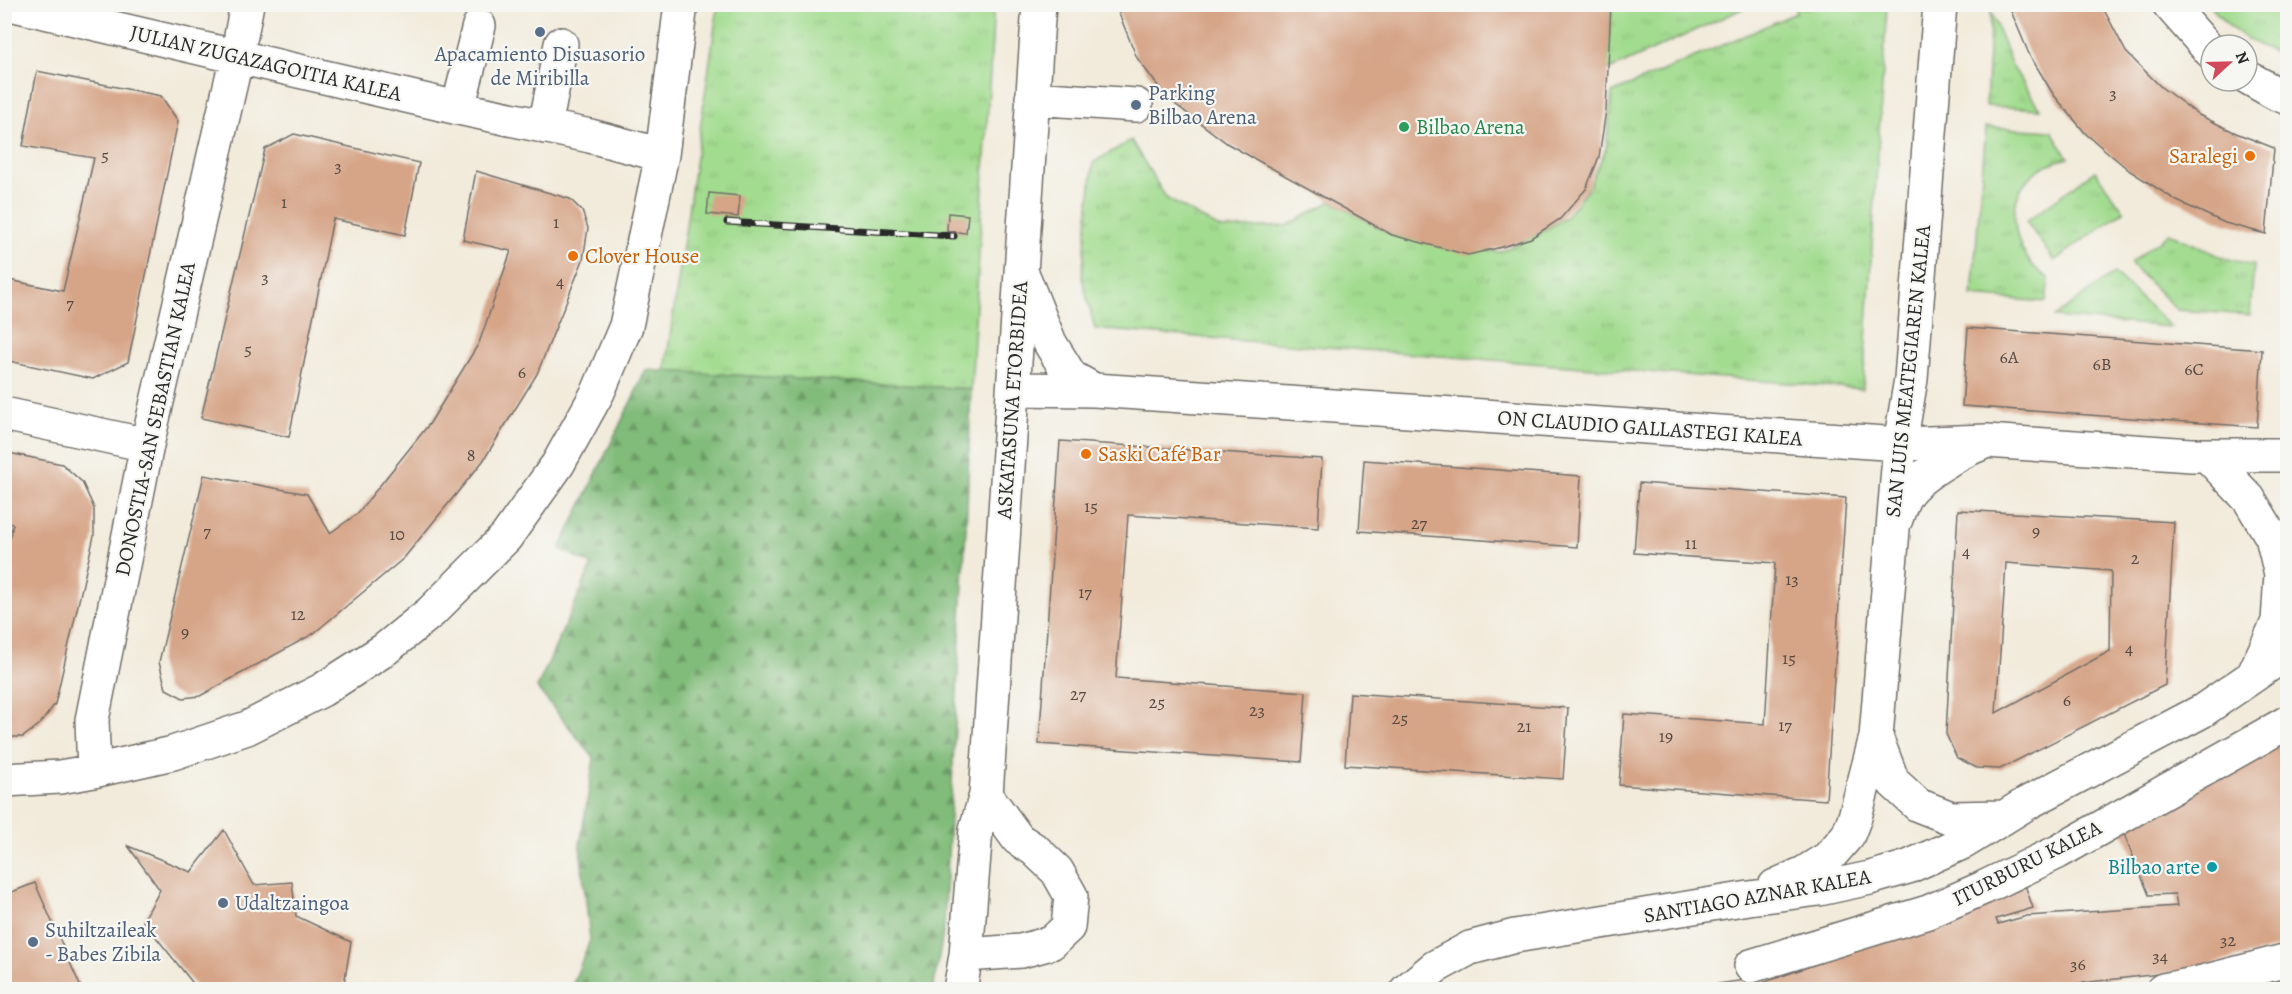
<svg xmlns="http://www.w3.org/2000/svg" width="2292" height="994" viewBox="0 0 2292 994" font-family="Alegreya,serif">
  <defs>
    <pattern id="grass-tufts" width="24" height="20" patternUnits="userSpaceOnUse" patternTransform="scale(1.5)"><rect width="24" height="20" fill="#a2dc8f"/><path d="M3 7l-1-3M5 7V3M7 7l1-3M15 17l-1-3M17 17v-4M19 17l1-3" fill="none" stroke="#8cbd7c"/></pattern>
    <pattern id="forest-firs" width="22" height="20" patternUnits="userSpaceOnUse" patternTransform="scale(1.5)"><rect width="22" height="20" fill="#81bc7a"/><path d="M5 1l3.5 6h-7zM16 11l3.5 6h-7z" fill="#6a9964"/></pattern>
  </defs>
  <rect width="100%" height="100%" fill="#f6f6f2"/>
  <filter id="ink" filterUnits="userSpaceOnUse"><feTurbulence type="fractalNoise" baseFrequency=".0167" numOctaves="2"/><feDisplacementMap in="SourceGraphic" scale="12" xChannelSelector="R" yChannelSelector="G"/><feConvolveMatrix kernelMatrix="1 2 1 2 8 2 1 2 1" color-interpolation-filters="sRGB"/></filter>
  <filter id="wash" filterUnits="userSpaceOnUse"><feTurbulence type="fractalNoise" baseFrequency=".008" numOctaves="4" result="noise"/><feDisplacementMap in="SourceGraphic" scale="24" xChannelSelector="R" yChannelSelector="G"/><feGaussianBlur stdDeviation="1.35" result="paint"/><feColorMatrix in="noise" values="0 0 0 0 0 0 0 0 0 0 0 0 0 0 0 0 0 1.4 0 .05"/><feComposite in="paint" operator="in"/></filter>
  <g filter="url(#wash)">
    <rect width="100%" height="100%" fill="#f2ebdb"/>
    <path fill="url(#grass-tufts)" stroke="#66845d" stroke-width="1.5" d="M718,5h276l-23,384 -306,-18z
      M1611,5h140l-144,66z
      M1795,5h92l-24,384 -768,-60 -13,-51 11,-115 38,-23 35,58 55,31 66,-3 44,-25 61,34 44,10 64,7 38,-18 27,-16 23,-30 18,-39 6,-56 184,-80z
      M2211,5h76v53c-29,-13 -59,-25 -76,-53z
      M1991,11l21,55 28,43 -54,-3z
      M1986,127l66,4 16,27c-18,4 -36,12 -46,29 -17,29 -3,76 27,91l-3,24 -74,-6z
      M2095,171l29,40 -70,50 -28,-40z
      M2169,233l55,25 30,7 -4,50 -73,-5 -47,-47z
      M2114,273l57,54 -116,-10z"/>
    <path fill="url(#forest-firs)" stroke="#567452" stroke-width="1.5" d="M646,370l325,19 -4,121 -23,418 -11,61h-362l19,-49 -10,-95 14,-87 -57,-70 55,-123 -32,-16z"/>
    <g id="blocks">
      <path fill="#d6a487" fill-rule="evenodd" d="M1115,4h496l-5,106 -7,47 -13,32 -26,30 -29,19 -29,9 -34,8 -76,-20 -164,-91 -61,-46 -30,-40z
        M2008,4h93l25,48 35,35 38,28 37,18 38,15 -8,86 -41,-11 -48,-22 -47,-30 -44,-37 -33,-40 -24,-40z
        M37,71l124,25 17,25 -50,241 -35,17 -89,-19v-81l59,12 31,-133 -71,-12z
        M294,134l125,29 -14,72 -72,-16 -44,218 -88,-19 64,-269z
        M476,171l94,28 12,12 6,17 -5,32 -46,114 -54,87 -79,97 -91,76 -113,62 -17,2 -17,-9 -7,-27 45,-187 103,19 23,39 27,-19 73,-91 49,-80 32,-92 -48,-11z
        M709,193l31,3 -2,21 -31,-3z
        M948,213l20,2 -2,18 -19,-2z
        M1968,328l294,22 -5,77 -295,-21z
        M1060,441l262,18 -4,69 -190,-13 -12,163 190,14 -5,70 -262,-18z
        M4,452l58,12 20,18 12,26v28l-39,168 -15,20 -17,13h-19v-172l9,-41 -9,-2z
        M1364,460l217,16 -4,71 -218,-16z
        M1639,483l207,15 -20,302 -207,-15 5,-71 141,10 10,-161 -141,-10z
        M1958,510l216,12 -9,163 -165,84 -23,-1 -20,-10 -11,-24zM2006,563l105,8 -1,80 -114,62z
        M1350,693l218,15 -5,71 -218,-14z
        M2288,733v212l-103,26 -165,19h-345l77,-11 2,7 85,-30 185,-74 9,26 -37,11 2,5 29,-8 150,-10 -2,-12 -26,1 -29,-71z
        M224,830l30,55 38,-3 4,34 55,26 -8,48h-148l1,-3 -53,-66 17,-31 -32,-44 63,26z
        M35,883l47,107h-78v-95z
        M2288,978v12h-36v-2z"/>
    </g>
  </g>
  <g filter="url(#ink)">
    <use href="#blocks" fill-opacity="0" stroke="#716e69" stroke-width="1.5"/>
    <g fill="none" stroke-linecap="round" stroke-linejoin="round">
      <defs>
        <path id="minor" d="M10,4l448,104 132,28 72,19
          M2169,4l42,48
          M241,36l6,-32
          M2247,77l28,16 13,5
          M1032,98l104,7
          M458,108l21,-82
          M545,127l16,-83
          M1024,278l26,65 21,34 23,13
          M1014,389l80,1 806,54 87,-3 204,14h97
          M4,414l143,31
          M2208,456l41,43 23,38 9,37 -3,48 -25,54
          M1896,519c3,-8 5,-16 9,-23 11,-19 55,-44 75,-52
          M1876,737l17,45 25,23 33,13 52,-1
          M94,771l-2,-51 55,-275 87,-376
          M4,780l56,-3 34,-6 79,-18 74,-25 75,-38 62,-40 47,-38 75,-75 52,-73 40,-72 28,-66 36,-171 19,-151
          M1775,886l29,-13 24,-15 20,-23 7,-18 21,-80 24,-293 11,-65 29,-375
          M966,955l55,-4 30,-8 17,-16 3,-31 -14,-25 -22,-21 -17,-11 -32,-44
          M1751,966l177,-54 55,-24 75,-36 230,-130
          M960,990l6,-35 10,-126 10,-34 53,-791
          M1407,990l28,-23 35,-19 45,-12 234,-38 70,-9 51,-11 38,-11 56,-25 65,-40 173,-91 86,-59
          M2163,990l32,-6 93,-24"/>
      </defs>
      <use href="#minor" stroke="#716e69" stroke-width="36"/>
      <use href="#minor" stroke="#fff" stroke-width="33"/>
      <defs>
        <path id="rail" d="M727,222l227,14"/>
      </defs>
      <use href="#rail" stroke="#2b2b2b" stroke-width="7"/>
      <use href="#rail" stroke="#f6f6f2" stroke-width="4.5" stroke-dasharray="14" stroke-linecap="butt"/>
    </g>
  </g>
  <g fill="#5c6f8a" stroke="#f6f6f2" stroke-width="2">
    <circle cx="540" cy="32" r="6"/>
    <circle cx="1136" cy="105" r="6"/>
    <circle cx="223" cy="903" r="6"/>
    <circle cx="33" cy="942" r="6"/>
  </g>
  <circle fill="#2e9e5b" stroke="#f6f6f2" stroke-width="2" cx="1404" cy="127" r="6"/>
  <g fill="#e8710a" stroke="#f6f6f2" stroke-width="2">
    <circle cx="2250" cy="156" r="6"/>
    <circle cx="573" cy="256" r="6"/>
    <circle cx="1086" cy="454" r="6"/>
  </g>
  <circle fill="#0f9aa8" stroke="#f6f6f2" stroke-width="2" cx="2212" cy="867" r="6"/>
  <g text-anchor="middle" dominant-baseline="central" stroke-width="4.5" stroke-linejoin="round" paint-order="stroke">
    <g font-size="18" fill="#564942">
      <text x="2113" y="93">3</text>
      <text x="105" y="155">5</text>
      <text x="338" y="166">3</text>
      <text x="284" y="202">1</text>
      <text x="556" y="222">1</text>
      <text x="265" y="277">3</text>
      <text x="560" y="281">4</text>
      <text x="70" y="303">7</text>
      <text x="248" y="349">5</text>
      <text x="2009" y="357">6A</text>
      <text x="2102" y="364">6B</text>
      <text x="2194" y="369">6C</text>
      <text x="522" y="372">6</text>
      <text x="471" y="455">8</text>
      <text x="1091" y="506">15</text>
      <text x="1419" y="523">27</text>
      <text x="207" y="531">7</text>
      <text x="2036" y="531">9</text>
      <text x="397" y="534">10</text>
      <text x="1691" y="543">11</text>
      <text x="1966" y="551">4</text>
      <text x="2135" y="558">2</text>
      <text x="1792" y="579">13</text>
      <text x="1085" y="592">17</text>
      <text x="298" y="614">12</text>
      <text x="185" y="632">9</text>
      <text x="2129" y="648">4</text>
      <text x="1789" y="658">15</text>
      <text x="1078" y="694">27</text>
      <text x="2067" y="700">6</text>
      <text x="1157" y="702">25</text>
      <text x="1257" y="710">23</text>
      <text x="1400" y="718">25</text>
      <text x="1785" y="725">17</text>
      <text x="1524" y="726">21</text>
      <text x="1666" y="736">19</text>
      <text x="2228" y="940">32</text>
      <text x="2160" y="956">34</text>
      <text x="2078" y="964">36</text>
    </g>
    <g font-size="21" fill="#4e5e75" stroke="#f6f6f2" text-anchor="start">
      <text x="540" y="54" text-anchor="middle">Apacamiento Disuasorio<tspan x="540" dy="24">de Miribilla</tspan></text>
      <text x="1148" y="93">Parking<tspan x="1148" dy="24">Bilbao Arena</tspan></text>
      <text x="235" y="903">Udaltzaingoa</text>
      <text x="45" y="930">Suhiltzaileak<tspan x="45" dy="24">- Babes Zibila</tspan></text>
    </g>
    <g font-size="21" fill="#2b2b2b" stroke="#f6f6f2">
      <text transform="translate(266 63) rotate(13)">JULIAN ZUGAZAGOITIA KALEA</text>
      <text transform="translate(1908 371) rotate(-84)">SAN LUIS MEATEGIAREN KALEA</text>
      <text transform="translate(1012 400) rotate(-86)">ASKATASUNA ETORBIDEA</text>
      <text transform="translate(155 419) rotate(-78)">DONOSTIA-SAN SEBASTIAN KALEA</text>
      <text transform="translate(1650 428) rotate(4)">ON CLAUDIO GALLASTEGI KALEA</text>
      <text transform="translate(2027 863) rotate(-27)">ITURBURU KALEA</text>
      <text transform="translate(1757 896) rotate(-10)">SANTIAGO AZNAR KALEA</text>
    </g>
    <g font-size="21" fill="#27864d" stroke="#f6f6f2" text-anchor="start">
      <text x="1416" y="127">Bilbao Arena</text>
    </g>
    <g font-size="21" fill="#c56008" stroke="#f6f6f2" text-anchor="start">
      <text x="2238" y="156" text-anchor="end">Saralegi</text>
      <text x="585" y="256">Clover House</text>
      <text x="1098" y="454">Saski Café Bar</text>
    </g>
    <g font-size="21" fill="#0d838f" stroke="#f6f6f2" text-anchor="end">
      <text x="2200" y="867">Bilbao arte</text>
    </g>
  </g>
  <rect width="2292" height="994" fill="none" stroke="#f6f6f2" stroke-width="24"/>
  <g transform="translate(2229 63) rotate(68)"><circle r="28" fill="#f6f6f2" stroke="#a5a5a2" stroke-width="1.5"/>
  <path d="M0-4.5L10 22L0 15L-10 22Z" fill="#d1495b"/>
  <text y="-9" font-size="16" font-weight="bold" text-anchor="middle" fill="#2b2b2b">N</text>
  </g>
</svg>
